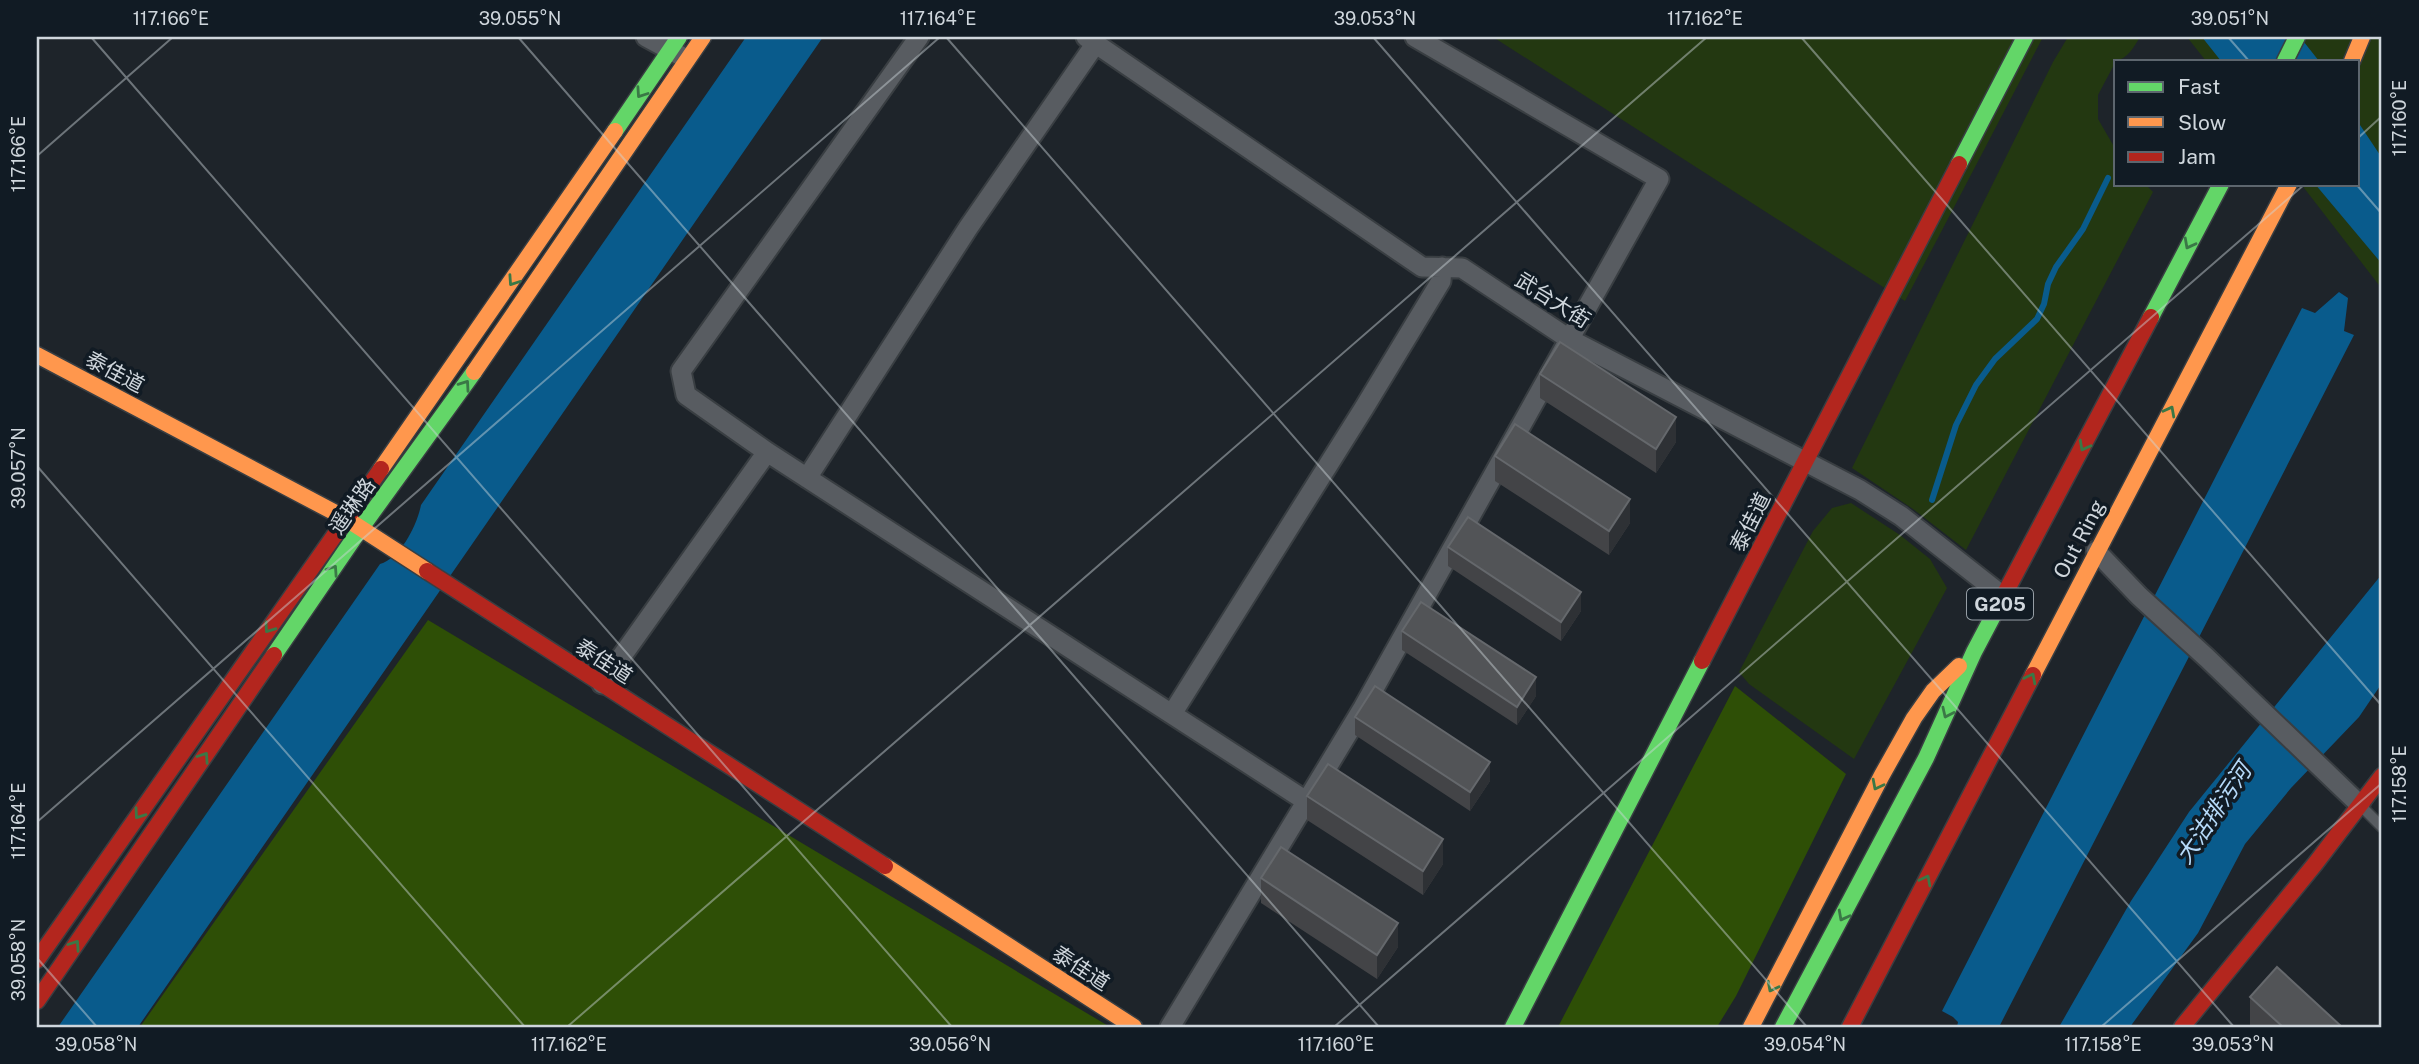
<svg xmlns="http://www.w3.org/2000/svg" width="2419" height="1064" viewBox="0 0 2419 1064" font-family="'Public Sans','Noto Sans SC',sans-serif">
  <rect width="100%" height="100%" fill="#1e242a"/>
  <path fill="#233811" d="M1493,37h550l-138,264z
    M2068,37h72c-6,10 -12,21 -24,24l-18,34v24l18,31v34h29l8,8 -187,358 -53,-41 -61,-41 201,-406z
    M2187,37h195v252l-81,-105h57v-123h-152z
    M1851,503l49,32 30,24 17,29 -93,171 -105,-75 -10,-12 74,-141 19,-23z"/>
  <path fill="#2e4f06" d="M428,620l682,407h-970z
    M1735,686l111,88 -110,222 -19,31h-159z"/>
  <path fill="#095b8c" d="M746,37h77l-685,990h-80l322,-463c21,-6 37,-39 41,-59z
    M2202,37h98l19,24h-98z
    M2358,122l24,36v106l-67,-80h43z
    M2339,292l9,6 -4,33 10,4 -355,692h-42l1,-5 -5,-5 -11,-6 360,-703 13,5z
    M2382,574v109l-23,34 -68,71 -46,56 -47,89 -68,94h-71l72,-126 58,-89z"/>
  <g fill="none" stroke-linecap="round" stroke-linejoin="round">
    <path stroke="#095b8c" stroke-width="6" d="M1932,500l24,-75 20,-40 19,-26 42,-40 7,-15 4,-20 8,-17 27,-38 25,-51"/>
    <defs>
      <path id="lane" d="M2360,805l22,22"/>
      <path id="street" d="M646,37l35,19
        M919,37l-238,334 5,24 81,57 539,349
        M1086,37l336,230 40,1 107,71 291,151 41,26 103,81
        M807,478l161,-250 128,-185
        M2096,551l43,45 68,62 153,147
        M602,684l165,-232
        M1172,714l192,-306 77,-127 1,-14
        M1170,1027l193,-319 296,-529 -244,-142"/>
      <path id="fast" d="M2285,61l12,-24
        M615,131l64,-94
        M1959,164l66,-127
        M2151,317l70,-133
        M274,655l87,-127 113,-156
        M1513,1027l189,-366
        M1783,1027l143,-269 48,-106 29,-55"/>
      <path id="slow" d="M2352,61l10,-24
        M37,355l308,163 82,53
        M474,372l229,-335
        M381,469l234,-338
        M2033,675l256,-491
        M885,866l249,161
        M1751,1027l131,-252 32,-57 19,-27 26,-25"/>
      <path id="jam" d="M427,571l458,295
        M2003,597l148,-280
        M1702,661l257,-497
        M37,960l344,-491
        M37,1001l237,-346
        M1850,1027l183,-352
        M2182,1027l133,-163 67,-88"/>
    </defs>
    <use href="#lane" stroke="#393e42" stroke-width="13"/>
    <use href="#street" stroke="#393e42" stroke-width="23"/>
    <use href="#fast" stroke="#393e42" stroke-width="19"/>
    <use href="#slow" stroke="#393e42" stroke-width="19"/>
    <use href="#jam" stroke="#393e42" stroke-width="19"/>
    <use href="#lane" stroke="#585c61" stroke-width="10"/>
    <use href="#street" stroke="#585c61" stroke-width="19"/>
    <use href="#fast" stroke="#63d668" stroke-width="16"/>
    <use href="#slow" stroke="#ff974d" stroke-width="16"/>
    <use href="#jam" stroke="#b3261e" stroke-width="16"/>
  </g>
  <path fill="#434447" d="M1540,374l136,68 -20,31 -116,-75z
    M1495,456l135,67 -21,32 -114,-74z
    M1448,547l133,64 -20,30 -113,-75z
    M1402,631l134,65 -19,29 -115,-75z
    M1355,717l135,64 -20,30 -115,-76z
    M1307,796l136,68 -20,31 -116,-75z
    M1261,878l137,69 -21,32 -116,-76z
    M2250,997l92,30h-92z"/>
  <path fill="#2e3135" d="M1676,417v25l-20,31v-24z
    M1630,499v24l-21,32v-24z
    M1581,592v19l-20,30v-19z
    M1536,677v19l-19,29v-18z
    M1490,762v19l-20,30v-19z
    M1443,839v25l-20,31v-24z
    M1398,923v24l-21,32v-24z"/>
  <path fill="#525457" stroke="#65686c" stroke-width="2" d="M1560,342l116,75 -20,32 -116,-75z
    M1515,424l115,75 -21,32 -114,-75z
    M1468,517l113,75 -20,30 -113,-75z
    M1421,602l115,75 -19,30 -115,-76z
    M1375,686l115,76 -20,30 -115,-75z
    M1328,764l115,75 -20,32 -116,-75z
    M1281,847l117,76 -21,32 -116,-77z
    M2277,967l65,60h-59l-33,-30z"/>
  <defs><path id="oneway-chevron" d="M-2-3.5L2.5 0L-2 3.5" fill="none" stroke-width="1.6" stroke-linecap="round" stroke-linejoin="round" transform="scale(1.75)"/></defs>
  <g stroke="#3a7846">
    <use href="#oneway-chevron" transform="translate(641 93) rotate(124)"/>
    <use href="#oneway-chevron" transform="translate(2189 244) rotate(118)"/>
    <use href="#oneway-chevron" transform="translate(513 281) rotate(124)"/>
    <use href="#oneway-chevron" transform="translate(465 385) rotate(-55)"/>
    <use href="#oneway-chevron" transform="translate(2170 411) rotate(-62)"/>
    <use href="#oneway-chevron" transform="translate(2084 446) rotate(118)"/>
    <use href="#oneway-chevron" transform="translate(333 570) rotate(-56)"/>
    <use href="#oneway-chevron" transform="translate(269 628) rotate(125)"/>
    <use href="#oneway-chevron" transform="translate(2031 678) rotate(-63)"/>
    <use href="#oneway-chevron" transform="translate(1947 713) rotate(115)"/>
    <use href="#oneway-chevron" transform="translate(204 757) rotate(-56)"/>
    <use href="#oneway-chevron" transform="translate(1877 785) rotate(117)"/>
    <use href="#oneway-chevron" transform="translate(139 814) rotate(125)"/>
    <use href="#oneway-chevron" transform="translate(1926 880) rotate(-63)"/>
    <use href="#oneway-chevron" transform="translate(1843 916) rotate(118)"/>
    <use href="#oneway-chevron" transform="translate(75 945) rotate(-56)"/>
    <use href="#oneway-chevron" transform="translate(1772 987) rotate(117)"/>
  </g>
  <path fill="none" stroke="#cfd6dc" stroke-width="2" stroke-opacity="0.45" d="M91,37l861,990M518,37l861,990M946,37l861,990M1373,37l861,990M1801,37l581,669M2228,37l21,24M2358,138l24,-22M37,156l136,-119M2356,184l26,30M37,466l488,561M37,822l903,-785M37,958l60,69M567,1027l1140,-990M1334,1027l971,-843M2101,1027l281,-244"/>
  <g text-anchor="middle" dominant-baseline="central" stroke-width="7" stroke-linejoin="round" paint-order="stroke">
    <rect fill="#111b24" stroke="#969ea5" stroke-width="2" x="1967" y="588.5" width="66" height="31" rx="5"/>
    <g font-size="19" font-weight="bold" fill="#cfd6dc">
      <text x="2000" y="604">G205</text>
    </g>
    <g font-size="21" fill="#cfd6dc" stroke="#111b24">
      <text transform="translate(1553 300) rotate(32)">武台大街</text>
      <text transform="translate(115 372) rotate(28)">泰佳道</text>
      <text transform="translate(352 506) rotate(-55)">遥琳路</text>
      <text transform="translate(1750 522) rotate(-63)">泰佳道</text>
      <text transform="translate(2079 539) rotate(-62)">Out Ring</text>
      <text transform="translate(604 661) rotate(33)">泰佳道</text>
      <text transform="translate(1081 968) rotate(33)">泰佳道</text>
    </g>
    <g font-size="23" font-style="italic" fill="#b6daf9" stroke="#111b24">
      <text transform="translate(2213 813) rotate(-56)">大沽排污河</text>
    </g>
  </g>
  <rect width="2419" height="1064" fill="none" stroke="#111b24" stroke-width="77"/>
  <rect x="2114" y="60" width="245" height="126" fill="#111b24" stroke="#5d666e" stroke-width="2"/>
  <rect x="2128" y="82" width="35" height="10" fill="#63d668" stroke="#5d666e" stroke-width="2"/>
  <text x="2178" y="94" font-size="21" fill="#cfd6dc">Fast</text>
  <rect x="2128" y="117" width="35" height="10" fill="#ff974d" stroke="#5d666e" stroke-width="2"/>
  <text x="2178" y="130" font-size="21" fill="#cfd6dc">Slow</text>
  <rect x="2128" y="152" width="35" height="10" fill="#b3261e" stroke="#5d666e" stroke-width="2"/>
  <text x="2178" y="164" font-size="21" fill="#cfd6dc">Jam</text>
  <rect x="38" y="38" width="2342" height="988" fill="none" stroke="#cfd6dc" stroke-width="2.5"/>
  <g font-size="18" text-anchor="middle" fill="#cfd6dc">
    <text x="171" y="25">117.166°E</text>
    <text x="520" y="25">39.055°N</text>
    <text x="938" y="25">117.164°E</text>
    <text x="1375" y="25">39.053°N</text>
    <text x="1705" y="25">117.162°E</text>
    <text x="2230" y="25">39.051°N</text>
    <text transform="translate(2400 118) rotate(-90)" y="6">117.160°E</text>
    <text transform="translate(19 154) rotate(-90)" y="6">117.166°E</text>
    <text transform="translate(19 468) rotate(-90)" y="6">39.057°N</text>
    <text transform="translate(2400 784) rotate(-90)" y="6">117.158°E</text>
    <text transform="translate(19 821) rotate(-90)" y="6">117.164°E</text>
    <text transform="translate(19 960) rotate(-90)" y="6">39.058°N</text>
    <text x="96" y="1051">39.058°N</text>
    <text x="569" y="1051">117.162°E</text>
    <text x="950" y="1051">39.056°N</text>
    <text x="1336" y="1051">117.160°E</text>
    <text x="1805" y="1051">39.054°N</text>
    <text x="2103" y="1051">117.158°E</text>
    <text x="2233" y="1051">39.053°N</text>
  </g>
</svg>
